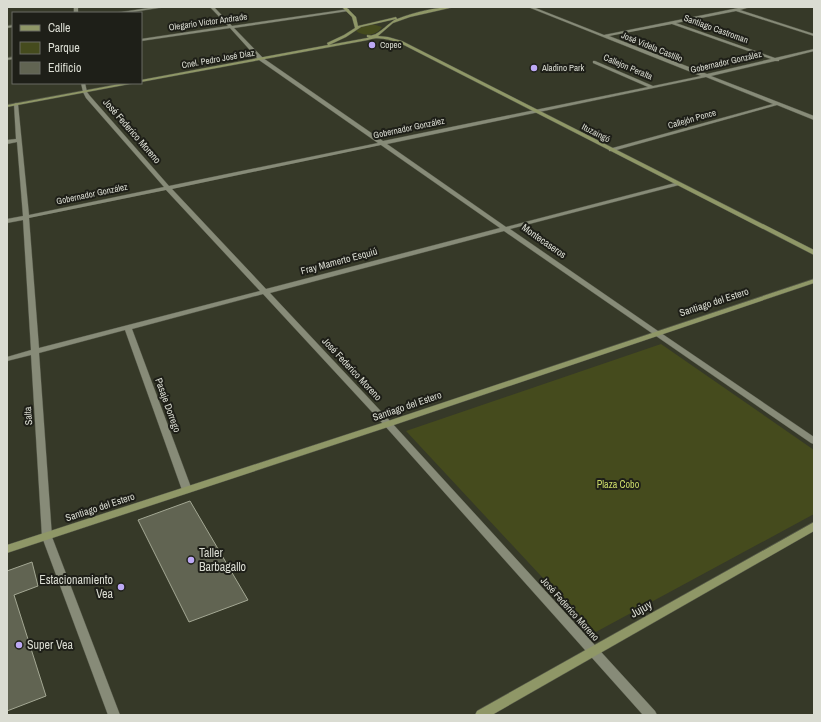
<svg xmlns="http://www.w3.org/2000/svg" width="821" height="722" viewBox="0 0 821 722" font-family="'Archivo Narrow',sans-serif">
  <rect width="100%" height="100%" fill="#363928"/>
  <path fill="#454b1d" d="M372,24l10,3c-6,9 -17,10 -26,4l5,-4z
    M661,344l153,106v64l-220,119 -188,-202z"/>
  <path fill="#616452" stroke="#a4a894" d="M190,501l58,99 -59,22 -51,-102z
    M32,562l6,24 -24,9 32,101 -39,15v-140z"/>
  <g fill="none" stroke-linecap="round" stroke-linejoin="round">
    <defs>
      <path id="street" d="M74,7h4v6h-4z
        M155,7h10l-39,6h-11z
        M210,7h4l18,19 117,-17 -1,2 -114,17 29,30 120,83 265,-54 -55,-24v-2h2l58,25 48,-10 -173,-69h5l71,28 139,-28h7l-10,3 74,24v2l-78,-25 -60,12 99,35 39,-9v2l-35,9v1h-4l-64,15 103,40v4l-37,-15 -164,46h-4v-2l164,-45 -67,-27 -319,67 119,83 169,-44h4v2l-169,44 148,102 156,106v7l-3,-1 -307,-212 -234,62 121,129 264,289 2,4h-14l-258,-289 -122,-132 -131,35 60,161 -2,2 -3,1 -3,-1 -2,-2 -57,-160 -86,23 13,184 68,178h-12l-66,-178 -11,-182 -24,6v-4l24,-7 -8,-130 -16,3v-4l16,-3 -6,-74 -10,2v-4l9,-1 -2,-35 2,-1 2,1 11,111 135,-28 -78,-89 -3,-6 -2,-9h4l2,9 3,4 79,90 209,-43 -119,-83 -29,-32 -89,13v-2l87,-13zM672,24l99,35 -64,15 -98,-38zM381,145l119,83 -234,61 -94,-100zM166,190l94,101 -221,57 -10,-130z
        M13,25v2l-6,1v-2z
        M13,57v2l-6,1v-2z"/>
      <path id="secondary" d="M342,7h4l10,10 2,9 38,-9 1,2c18,-7 38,-12 57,-12l-44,10 -17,6 -15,13 10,1 14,4 412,209v5l-414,-212c-11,-3 -21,-7 -32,-3l-227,42v-2l187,-35 -1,-2 17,-8 11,-7 -3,-11zM396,19c-6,3 -17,15 -23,16 -2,1 -4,0 -6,0v2h2l-2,1 -38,7 17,-8 15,-10z
        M125,83h10l-128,24v-2z
        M814,279v4l-423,143 -384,127v-8l378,-123z
        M814,522v9l-322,184h-17l2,-4z"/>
    </defs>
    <use href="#street" stroke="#525546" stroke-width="1"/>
    <use href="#secondary" stroke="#525546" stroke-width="1"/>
    <use href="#street" fill="#878b78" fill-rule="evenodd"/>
    <use href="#secondary" fill="#8f9767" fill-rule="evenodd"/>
  </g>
  <g fill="#bda9f5" stroke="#1e1f18" stroke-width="1.5">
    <circle cx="372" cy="45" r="4"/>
    <circle cx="534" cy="68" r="4"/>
    <circle cx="191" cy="560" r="4"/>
    <circle cx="121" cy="587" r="4"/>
    <circle cx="19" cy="645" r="4"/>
  </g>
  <g text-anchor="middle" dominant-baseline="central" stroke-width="4" stroke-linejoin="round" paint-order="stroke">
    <g font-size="9" fill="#dadcd2" stroke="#1e1f18">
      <text transform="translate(208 22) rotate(-8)">Olegario Víctor Andrade</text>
      <text transform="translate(716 29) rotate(20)">Santiago Castroman</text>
      <text transform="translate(652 47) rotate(22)">José Videla Castillo</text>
      <text transform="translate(218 59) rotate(-10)">Cnel. Pedro José Díaz</text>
      <text transform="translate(726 62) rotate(-13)">Gobernador González</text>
      <text transform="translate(628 67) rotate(23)">Callejon Peralta</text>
      <text transform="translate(692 119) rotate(-16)">Callejón Ponce</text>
      <text transform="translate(409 128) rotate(-12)">Gobernador González</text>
      <text transform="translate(596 133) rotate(27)">Ituzaingó</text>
      <text transform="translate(92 194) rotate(-12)">Gobernador González</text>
    </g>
    <g font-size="9" fill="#dadcd2" stroke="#1e1f18" text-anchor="start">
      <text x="380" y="45">Copec</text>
      <text x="542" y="68">Aladino Park</text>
    </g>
    <g font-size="10" fill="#dadcd2" stroke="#1e1f18">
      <text transform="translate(132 131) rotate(49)">José Federico Moreno</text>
      <text transform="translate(544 241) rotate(35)">Montecaseros</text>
      <text transform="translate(339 261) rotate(-15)">Fray Mamerto Esquiú</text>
      <text transform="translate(714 302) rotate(-18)">Santiago del Estero</text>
      <text transform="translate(352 369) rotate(47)">José Federico Moreno</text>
      <text transform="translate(168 405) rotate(70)">Pasaje Dorrego</text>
      <text transform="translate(407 406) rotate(-19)">Santiago del Estero</text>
      <text transform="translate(28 416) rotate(-94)">Salta</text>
      <text transform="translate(100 507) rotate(-18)">Santiago del Estero</text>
      <text transform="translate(570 609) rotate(48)">José Federico Moreno</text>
    </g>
    <g font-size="10" fill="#cada68" stroke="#1e1f18">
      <text x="618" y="484">Plaza Cobo</text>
    </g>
    <g font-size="12" fill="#dadcd2" stroke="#1e1f18" text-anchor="start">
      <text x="199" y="553">Taller<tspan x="199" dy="14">Barbagallo</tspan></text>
      <text x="113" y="580" text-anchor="end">Estacionamiento<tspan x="113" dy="14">Vea</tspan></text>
      <text x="27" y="645">Super Vea</text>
    </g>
    <g font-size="12" fill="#dadcd2" stroke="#1e1f18">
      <text transform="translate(641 609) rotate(-29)">Jujuy</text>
    </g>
  </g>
  <rect width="821" height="722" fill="none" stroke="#dadcd2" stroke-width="16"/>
  <rect x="12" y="12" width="130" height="72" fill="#1e1f18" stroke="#696b62"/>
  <rect x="20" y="25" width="20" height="6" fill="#8f9767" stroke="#696b62"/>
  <text x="48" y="32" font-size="12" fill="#dadcd2">Calle</text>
  <rect x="20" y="42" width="20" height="12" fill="#454b1d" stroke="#696b62"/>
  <text x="48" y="52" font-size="12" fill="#dadcd2">Parque</text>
  <rect x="20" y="62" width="20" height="12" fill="#616452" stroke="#696b62"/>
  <text x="48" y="72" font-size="12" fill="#dadcd2">Edificio</text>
</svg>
